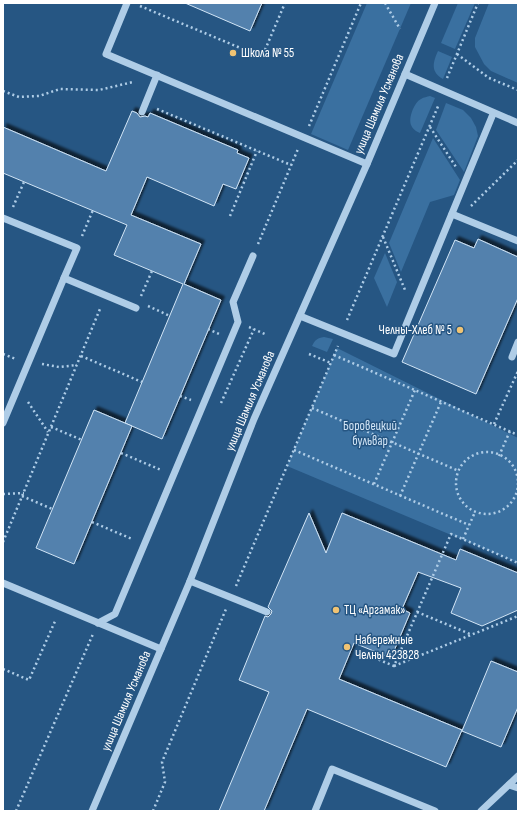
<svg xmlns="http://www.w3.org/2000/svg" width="521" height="814" viewBox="0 0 521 814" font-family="'Sofia Sans Condensed',sans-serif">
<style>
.green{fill:#3a70a0}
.building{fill:#5281ad;stroke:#d2e5f6;filter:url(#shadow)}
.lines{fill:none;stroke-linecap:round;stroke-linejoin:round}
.path{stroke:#afcde7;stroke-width:2.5;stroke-dasharray:2 3;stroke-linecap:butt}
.minor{stroke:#afcde7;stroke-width:7}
.poi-dot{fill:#f0c373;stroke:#265683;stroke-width:1.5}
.labels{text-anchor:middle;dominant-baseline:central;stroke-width:3;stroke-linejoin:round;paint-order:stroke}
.poi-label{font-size:13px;fill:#fff;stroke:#265683;text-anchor:start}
.street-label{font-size:13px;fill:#fff;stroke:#265683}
.park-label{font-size:13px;fill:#d2e5f6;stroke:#265683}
</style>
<defs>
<filter id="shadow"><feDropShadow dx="3.5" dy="-3.5" stdDeviation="1" flood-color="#0009"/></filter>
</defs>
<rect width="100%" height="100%" fill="#265683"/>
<g class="green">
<path d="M367,3H411L348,150L311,134Z"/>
<path d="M458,3H475L455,49L441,43Z"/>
<path d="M489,3H518V83L491,71L484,64L475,47V38Z"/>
<path d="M438,51L452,57L443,79C430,72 433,62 438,51Z"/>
<path d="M430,96L435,98L420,133C408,128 409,119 413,109C415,105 417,101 421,99C424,97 427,97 430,96Z"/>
<path d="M446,103L463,110L471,118L476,127L478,136L464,172L436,130Z"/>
<path d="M433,138L460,180L454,195L430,202L401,272L389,243Z"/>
<path d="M385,253L397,282L387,307L374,278Z"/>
<path d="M324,337L333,339L327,352L312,346C315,340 317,338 324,337Z"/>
<path d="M337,348L518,438V563L287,466Z"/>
</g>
<g class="building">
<path d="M185,3H262L250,31Z"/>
<path d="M132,111L137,113L140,117L145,116L148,117L150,113L238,150L237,153L249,158L236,189L223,184L214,206L147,177L131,215L201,244L184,284L221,300L162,439L125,423L183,284L114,255L127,225L3,173V127L106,171Z"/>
<path d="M478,239L518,257V298L476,394L402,362L455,240L474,248Z"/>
<path d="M94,410L132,426L74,564L36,548Z"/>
<path d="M309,513L326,553L342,513L456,560L460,549L518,573V610L482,626L451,613L461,588L418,572L402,609L410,613L391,658L354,643L339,679L462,730L446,767L307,709L264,811H219L269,692L239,680L265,616L268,617L271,614L272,611L268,607Z"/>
<path d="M491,661L518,672V707L501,747L462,731Z"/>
</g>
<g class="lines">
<g class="path">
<path d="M385,3L400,29"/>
<path d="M140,6L262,57L285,3"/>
<path d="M457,54L489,78L518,90"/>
<path d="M447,78L478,3"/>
<path d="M3,91L19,97L39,96L60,89L99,90L133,82"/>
<path d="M157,109L291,165"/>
<path d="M309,126L361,3"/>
<path d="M430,127L456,167"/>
<path d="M471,206L518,160"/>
<path d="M13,207L24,182"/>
<path d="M230,216L257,151"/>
<path d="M82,236L93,210"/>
<path d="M383,237L405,290"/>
<path d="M258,244L298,149"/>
<path d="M141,296L152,271"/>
<path d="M148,306L170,316"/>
<path d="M347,320L439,104"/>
<path d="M249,327L267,335"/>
<path d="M208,329L219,334"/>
<path d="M3,354L16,359"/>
<path d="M309,354L331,363"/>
<path d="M334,355L518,435"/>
<path d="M81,356L142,382"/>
<path d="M42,364L59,367L77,365"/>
<path d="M180,396L191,400"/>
<path d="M28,402L48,432"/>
<path d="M221,403L254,329"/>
<path d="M312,408L459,471"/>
<path d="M494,424L518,371L517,370"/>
<path d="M51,427L82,440"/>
<path d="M294,450L469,525"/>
<circle cx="487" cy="483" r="31"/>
<path d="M121,453L161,470"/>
<path d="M499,456L510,431"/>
<path d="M374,484L415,390"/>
<path d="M3,494L24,493"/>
<path d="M22,496L52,509"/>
<path d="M400,496L441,402"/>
<path d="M92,522L132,539"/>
<path d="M463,539L475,512"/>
<path d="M3,542L100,309"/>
<path d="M236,586L338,346"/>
<path d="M417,612L470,634"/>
<path d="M360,652L394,666L451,534L518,563"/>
<path d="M394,666L518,616"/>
<path d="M3,669L29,680L56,619"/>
<path d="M16,811L93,634"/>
<path d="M153,811L165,782L162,762L226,609"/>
</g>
<g class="minor">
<path d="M127,3L106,54L367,164"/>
<path d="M405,74L518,123"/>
<path d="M142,112L157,75"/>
<path d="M452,214L518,241"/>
<path d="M3,218L77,248L64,278L136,308"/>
<path d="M300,316L394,354L493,114"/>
<path d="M512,357L518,342"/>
<path d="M3,423L64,278"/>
<path d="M190,581L267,612"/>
<path d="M3,583L161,649"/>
<path d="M98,623L115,614L238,322L233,302L253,256"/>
<path d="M509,785L518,788"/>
<path d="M92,811L190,581L254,419L367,164L435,3"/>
<path d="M315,811L332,769L435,811"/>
<path d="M481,811L518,776"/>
</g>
</g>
<g class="poi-dot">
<circle cx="233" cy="53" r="4"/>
<circle cx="460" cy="330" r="4"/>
<circle cx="336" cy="610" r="4"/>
<circle cx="347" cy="647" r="4"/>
</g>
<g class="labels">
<g class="poi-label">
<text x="241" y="53">Школа № 55</text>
<text x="452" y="330" text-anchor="end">Челны-Хлеб № 5</text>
<text x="344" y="610">ТЦ «Аргамак»</text>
<text x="355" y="640">Набережные<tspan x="355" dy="15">Челны 423828</tspan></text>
</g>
<g class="street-label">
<text transform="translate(379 104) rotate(-67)">улица Шамиля Усманова</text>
<text transform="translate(250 401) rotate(-67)">улица Шамиля Усманова</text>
<text transform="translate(126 701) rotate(-67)">улица Шамиля Усманова</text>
</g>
<g class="park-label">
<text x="370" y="426">Боровецкий<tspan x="370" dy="15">бульвар</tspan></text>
</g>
</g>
<rect width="521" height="814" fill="none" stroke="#ffffff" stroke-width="8"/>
</svg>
